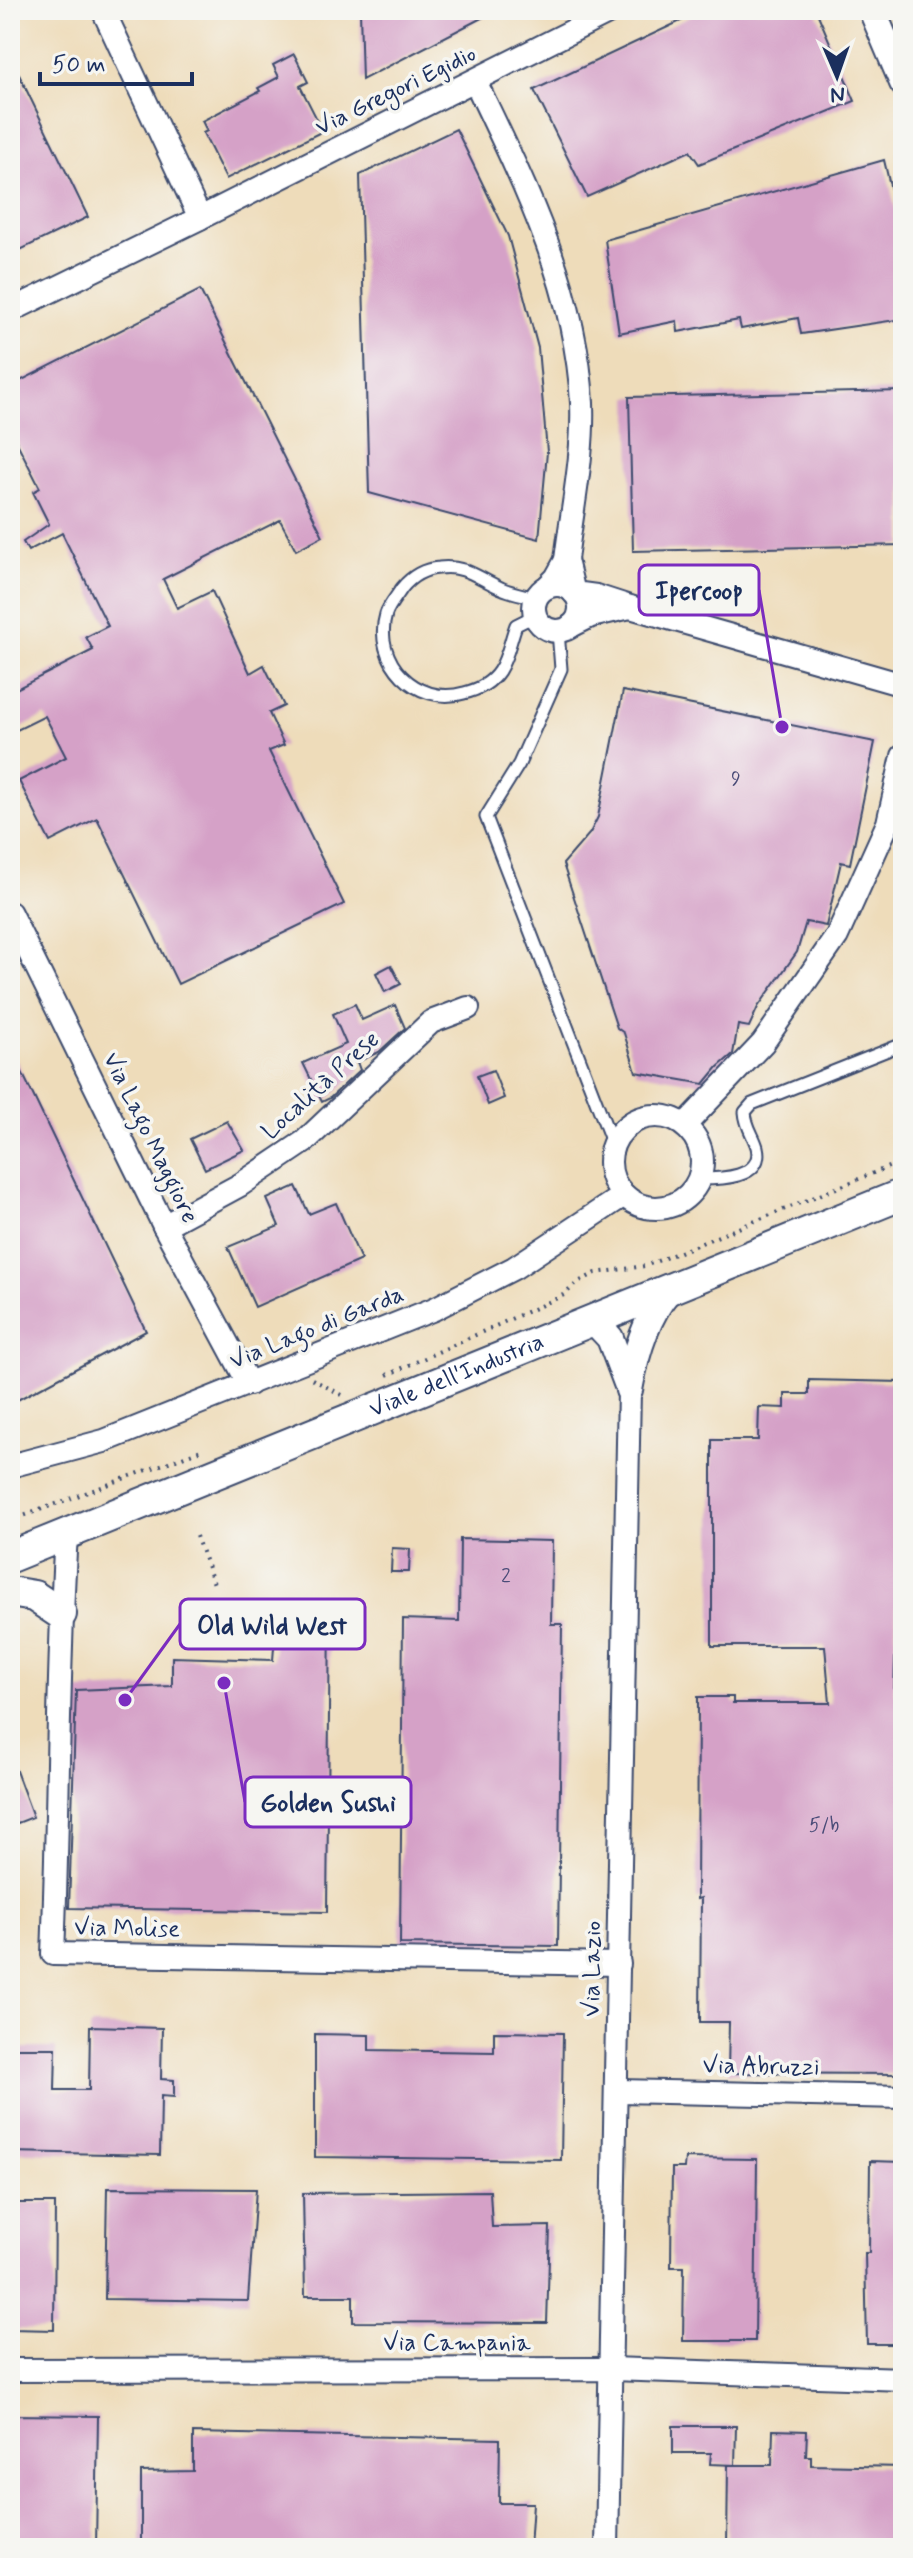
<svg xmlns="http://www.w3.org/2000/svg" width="913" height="2558" viewBox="0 0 913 2558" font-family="Mynerve,sans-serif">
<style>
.building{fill:#d5a1c7}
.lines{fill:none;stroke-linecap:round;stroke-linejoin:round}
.service-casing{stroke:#3b496c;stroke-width:15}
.minor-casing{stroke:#3b496c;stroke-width:26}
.tertiary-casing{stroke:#3b496c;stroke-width:30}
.secondary-casing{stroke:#3b496c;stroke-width:34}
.path{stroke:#3b496c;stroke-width:4;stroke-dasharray:2 6;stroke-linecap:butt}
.service{stroke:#fff;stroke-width:11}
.minor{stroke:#fff;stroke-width:22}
.tertiary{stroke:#fff;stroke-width:26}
.secondary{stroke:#fff;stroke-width:30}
.labels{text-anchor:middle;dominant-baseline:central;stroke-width:7;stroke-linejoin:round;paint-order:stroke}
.number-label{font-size:20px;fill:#4a4c78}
.street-label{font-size:24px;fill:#1b2f5e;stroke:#f6f6f2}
.leader{fill:none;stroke:#7b2cbf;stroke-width:3}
.callout-dot{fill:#7b2cbf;stroke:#f6f6f2;stroke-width:3}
.callout{fill:#f6f6f2;stroke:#7b2cbf;stroke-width:3}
.callout-label{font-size:26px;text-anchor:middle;font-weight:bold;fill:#1b2f5e}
</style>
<rect width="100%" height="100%" fill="#f6f6f2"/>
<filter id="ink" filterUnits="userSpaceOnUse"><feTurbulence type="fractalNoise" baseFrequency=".0125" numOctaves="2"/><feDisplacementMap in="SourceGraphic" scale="16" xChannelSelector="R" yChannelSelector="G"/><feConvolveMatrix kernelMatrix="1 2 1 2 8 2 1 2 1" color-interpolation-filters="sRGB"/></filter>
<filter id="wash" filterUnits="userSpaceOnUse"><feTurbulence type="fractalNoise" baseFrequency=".006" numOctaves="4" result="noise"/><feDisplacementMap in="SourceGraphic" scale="32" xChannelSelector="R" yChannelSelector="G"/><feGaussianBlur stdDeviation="1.8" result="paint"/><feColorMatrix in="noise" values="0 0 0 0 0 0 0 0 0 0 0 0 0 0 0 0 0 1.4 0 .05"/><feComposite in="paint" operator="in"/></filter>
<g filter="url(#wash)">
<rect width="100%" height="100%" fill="#eedcba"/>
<g id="blocks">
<g class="building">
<path d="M360,10H497L362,80Z"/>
<path d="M704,10H816L855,101L699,164L690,151L587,197L534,90Z"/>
<path d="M294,54L308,82L300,86L323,131L226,179L203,133L207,131L202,121L260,91L258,88L279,77L273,65Z"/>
<path d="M10,56L88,217L10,255Z"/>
<path d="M456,129L508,236L538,348L547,452L539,539L369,493L360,175Z"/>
<path d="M884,160L903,241V319L801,334L798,318L741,329L739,320L678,332L677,321L619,333L605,240Z"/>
<path d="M200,290L323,536L296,550L280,520L163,579L177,608L212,591L250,673L264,665L284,706L269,713L284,745L269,751L344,904L178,984L97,818L50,842L19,781L66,757L45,716L17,730L10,716V692L93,650L86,637L108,626L62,533L28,551L23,542L49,524L33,492L40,488L10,429V386Z"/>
<path d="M903,391V545L633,551L629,397Z"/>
<path d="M623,691L875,742L850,864L841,862L826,926L806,922L797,952L758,1007L749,1027L738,1025L733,1054L718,1067L704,1084L636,1072L624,1033L617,1028L563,864L590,833L598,817Z"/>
<path d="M391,965L401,984L385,992L376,973Z"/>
<path d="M355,1004L362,1020L395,1005L405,1028L379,1052L357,1062L360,1070L330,1098L322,1102L303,1063L346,1044L333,1014Z"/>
<path d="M10,1047L146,1331L10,1404Z"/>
<path d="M493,1070L504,1098L488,1105L477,1076Z"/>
<path d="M227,1121L244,1150L205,1169L190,1139Z"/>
<path d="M296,1186L309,1214L336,1203L361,1260L255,1307L228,1247L279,1226L267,1199Z"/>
<path d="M809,1380L903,1382L894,1694H898V1704H903V2074L728,2073L729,2022H700L701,1898L697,1899L698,1697H733V1703H830L825,1646H712V1440H758L759,1407L785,1408V1394H809Z"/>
<path d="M460,1539L552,1541L551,1624H562L558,1946L400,1944L403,1619L459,1621Z"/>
<path d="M392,1548L410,1549L409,1572H391Z"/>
<path d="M277,1610L330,1612L327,1912L69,1908L76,1690L172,1686V1657L273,1660Z"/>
<path d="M12,1760L33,1817L10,1826V1761Z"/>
<path d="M90,2026L162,2028L161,2079L174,2080V2097L161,2096L160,2155L10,2152V2048H56L55,2090H89Z"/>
<path d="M494,2032L563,2033L561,2160L315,2157V2034L369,2035V2050L494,2052Z"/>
<path d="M685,2158L757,2159L755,2341H683L684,2267H671L672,2168H684Z"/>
<path d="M870,2161L903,2162V2344H867L865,2253H869Z"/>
<path d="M107,2188L256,2189L248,2301L105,2299Z"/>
<path d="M490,2191L492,2227L550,2226L547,2323L353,2322V2296H305L303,2193Z"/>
<path d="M10,2203H55L54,2330L10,2329Z"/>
<path d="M10,2415L98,2416L96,2548H10Z"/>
<path d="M673,2426H736L735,2465L710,2464L711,2453H673Z"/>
<path d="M773,2430L807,2431L806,2456H811V2465L903,2467V2548H727L728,2465H772Z"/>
<path d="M193,2433L500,2439L499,2503H533L530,2548H141V2472L193,2471Z"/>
</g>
</g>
</g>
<g filter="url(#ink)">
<use href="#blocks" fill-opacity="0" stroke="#3b496c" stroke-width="2"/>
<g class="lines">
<g class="service-casing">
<g id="service">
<path d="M536,598C525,595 512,593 501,588C477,578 467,565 439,568C424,569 411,577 402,588C397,596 389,605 386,614C372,661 417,707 464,693C477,690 491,683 499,671C508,657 510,641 516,625L526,620L537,621"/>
<path d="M558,631L561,669L519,764L486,817L613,1145"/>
<path d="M700,1179C718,1179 765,1179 757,1147C753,1134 746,1127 745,1112L752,1104L903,1044"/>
</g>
</g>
<g class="minor-casing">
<g id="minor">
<path d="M475,81C524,183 576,287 582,403C584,455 572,509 566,560"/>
<path d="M200,218L614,10"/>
<path d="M10,311L200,218L103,10"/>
<circle cx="557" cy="608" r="23"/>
<path d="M547,587L556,578L566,560L574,593L596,596L630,607L591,616L571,626"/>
<path d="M630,607L903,685"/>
<path d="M10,913L164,1226L249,1384"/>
<circle cx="656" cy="1162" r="46"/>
<path d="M685,1125L763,1043L837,936L888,823L903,756"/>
<path d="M164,1226L240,1185L304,1142L431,1022L468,1008"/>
<path d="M10,1466L104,1441L434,1309L514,1268L624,1195"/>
<path d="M66,1535C57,1674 59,1814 53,1954L619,1964"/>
<path d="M618,2091L903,2097"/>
<path d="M10,2370L611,2369L903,2379"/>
<path d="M607,2548L629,1390"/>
</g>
</g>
<g class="tertiary-casing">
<g id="tertiary">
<path d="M872,10L903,83"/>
<path d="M593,1320L610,1338L628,1386"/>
<path d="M629,1390C635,1356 645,1318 668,1291"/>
</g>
</g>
<g class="secondary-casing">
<g id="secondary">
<path id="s1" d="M10,1557L903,1194"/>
<path d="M10,1592L34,1596L61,1614"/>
</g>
</g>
<g class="path">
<path d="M387,1375L564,1295L578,1282L596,1273L645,1266L903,1161"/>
<path d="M312,1379L342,1395"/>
<path d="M10,1521L201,1450"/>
<path d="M196,1536L214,1584"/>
</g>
<use href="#service" class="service"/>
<use href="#minor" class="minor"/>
<use href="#tertiary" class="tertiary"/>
<use href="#secondary" class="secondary"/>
</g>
</g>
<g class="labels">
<g class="number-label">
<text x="736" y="779">9</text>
<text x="506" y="1576">2</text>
<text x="824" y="1825">5/b</text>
</g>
<g class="street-label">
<text transform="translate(396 91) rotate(-26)">Via Gregori Egidio</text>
<text transform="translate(321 1086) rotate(-42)">Località Prese</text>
<text transform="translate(150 1138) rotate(64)">Via Lago Maggiore</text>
<text transform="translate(317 1328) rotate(-22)">Via Lago di Garda</text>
<text stroke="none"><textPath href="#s1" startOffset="482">Viale dell'Industria</textPath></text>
<text transform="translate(127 1929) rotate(1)">Via Molise</text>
<text transform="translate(593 1969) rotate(-89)">Via Lazio</text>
<text transform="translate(761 2067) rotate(1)">Via Abruzzi</text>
<text x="457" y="2343">Via Campania</text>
</g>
</g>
<path class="leader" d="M782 727L759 590M125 1700L180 1624M224 1683L245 1802"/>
<g class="callout-dot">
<circle cx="782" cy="727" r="8"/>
<circle cx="125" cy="1700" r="8"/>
<circle cx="224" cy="1683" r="8"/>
</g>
<g class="callout">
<rect x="639" y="565" width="120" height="50" rx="8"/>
<rect x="180" y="1599" width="185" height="50" rx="8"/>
<rect x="245" y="1777" width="166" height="50" rx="8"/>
</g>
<g class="callout-label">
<text x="699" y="599">Ipercoop</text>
<text x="272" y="1634">Old Wild West</text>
<text x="328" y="1811">Golden Sushi</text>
</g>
<rect width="913" height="2558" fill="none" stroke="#f6f6f2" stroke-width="40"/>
<g transform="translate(837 76) rotate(178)" stroke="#f6f6f2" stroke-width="6" paint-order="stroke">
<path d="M0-6L14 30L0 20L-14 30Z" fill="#1b2f5e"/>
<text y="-12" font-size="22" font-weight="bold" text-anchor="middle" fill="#1b2f5e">N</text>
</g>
<path d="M40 72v12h152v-12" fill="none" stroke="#1b2f5e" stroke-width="4"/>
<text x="52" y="72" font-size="24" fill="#1b2f5e" stroke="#f6f6f2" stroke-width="6" paint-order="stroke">50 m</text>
</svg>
